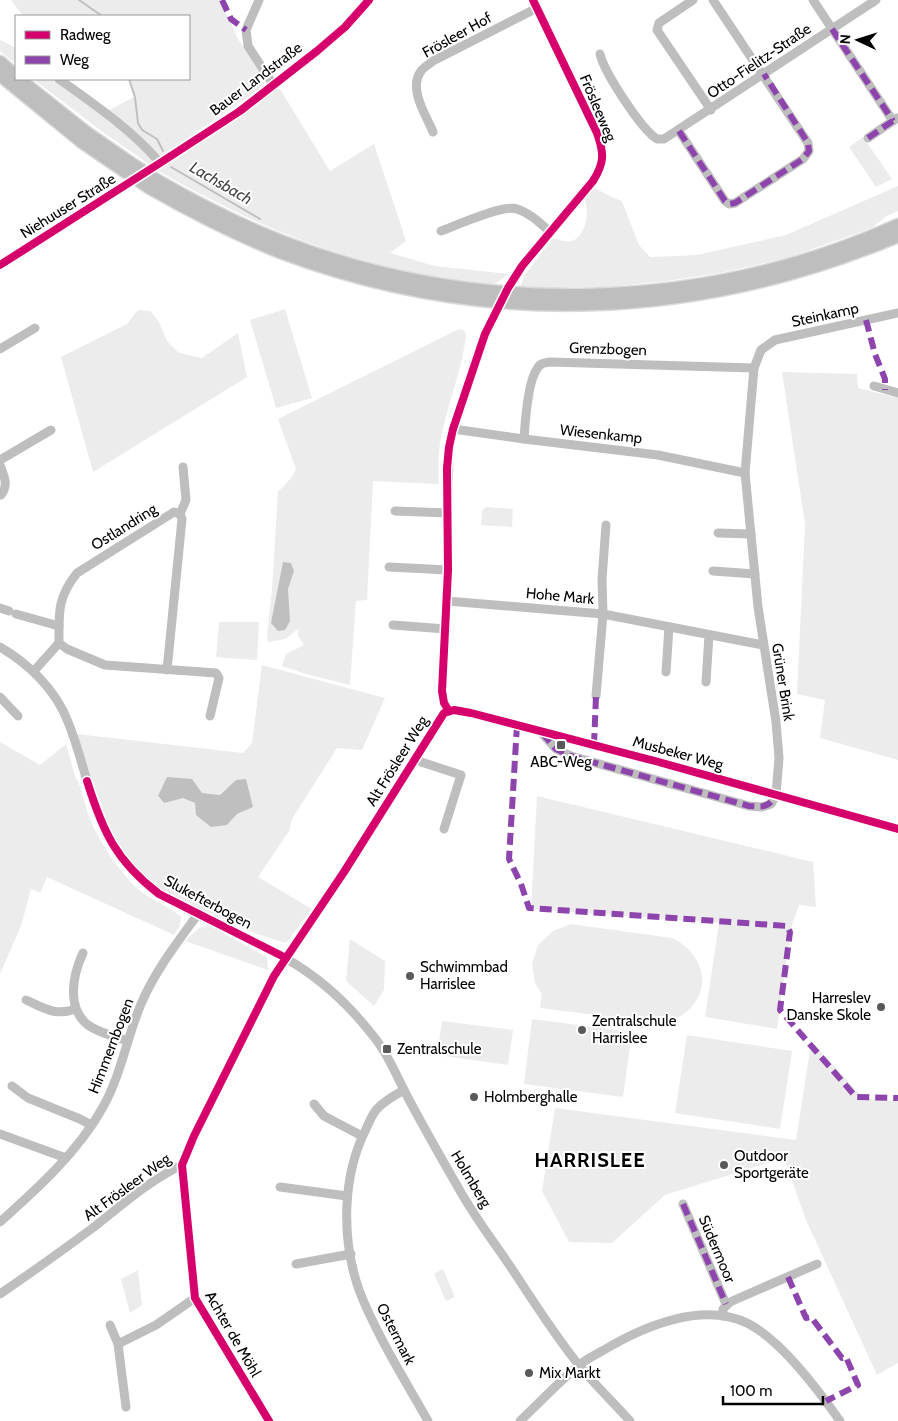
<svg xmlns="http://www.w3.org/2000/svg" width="898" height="1421" viewBox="0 0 898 1421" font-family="Cabin,sans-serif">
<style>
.green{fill:#ececec;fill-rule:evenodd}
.water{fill:#bfbfbf}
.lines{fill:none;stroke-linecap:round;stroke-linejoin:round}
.stream{stroke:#bfbfbf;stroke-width:2}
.highway-casing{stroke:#dbdbdb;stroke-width:15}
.minor{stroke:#bebebe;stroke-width:9}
.highway{stroke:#bebebe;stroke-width:12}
.highway-bridge-casing{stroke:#dbdbdb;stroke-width:15;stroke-linecap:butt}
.minor-bridge{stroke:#bebebe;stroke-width:9}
.highway-bridge{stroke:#bebebe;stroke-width:12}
.quiet{stroke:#8e44ad;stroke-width:6;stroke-dasharray:12 6;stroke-linecap:butt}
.cycleway-casing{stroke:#fff;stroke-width:11}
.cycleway{stroke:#d6006c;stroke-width:8}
.poi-dot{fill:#595959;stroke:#fff;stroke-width:2}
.labels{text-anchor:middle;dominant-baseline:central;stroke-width:4;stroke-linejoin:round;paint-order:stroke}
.street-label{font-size:15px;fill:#000;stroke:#fff}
.poi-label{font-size:15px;fill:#000;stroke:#fff;text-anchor:start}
.water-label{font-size:16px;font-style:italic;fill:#444;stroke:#fff}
.district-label{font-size:20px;font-weight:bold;letter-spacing:1px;fill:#000;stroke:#fff}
</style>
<rect width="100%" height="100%" fill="#fff"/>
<g class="green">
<path d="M11,0H220L238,39L264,77V86L149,164L104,133L33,79H52L102,114L134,97L129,79H189V16H23Z"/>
<path d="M0,40L16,48V64L0,51Z"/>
<path d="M275,88L280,89L330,171L374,144L406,241L390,253L435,266L509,274C504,277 498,283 493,284C487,286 460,280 451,279C346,264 249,224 157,170Z"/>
<path d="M863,137L892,179L876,187L849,147Z"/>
<path d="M898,186V211L885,217L872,228L787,258L720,273L667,281L607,287L520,288L524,276L553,238C560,240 569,244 576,239C586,232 590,210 584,199L593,188C604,192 612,198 622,201L639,245L650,257L697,255L786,235Z"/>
<path d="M285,309L312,398L276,408L250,320Z"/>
<path d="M138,310L150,311L159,322L167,341L179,353L202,358L238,333L247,377L93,472L61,357L127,324Z"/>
<path d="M459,329L465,331L466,336C462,369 449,400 442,433C438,450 438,467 439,484L373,481L367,600L356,601L350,685L306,674L282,666L286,654L304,645L298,636V629L285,639L268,642L267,636L272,590L278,492L292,477L296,469L278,419Z"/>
<path d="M782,372L857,374L858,388L898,398V760L820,738L825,700L797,694L805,524Z"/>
<path d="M486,507L513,509L512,527L481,525L482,511Z"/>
<path d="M219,622H259L257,660L216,657Z"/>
<path d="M262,665L385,698L362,750L337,748L292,819L289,831L258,877L312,909L286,943L257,934L195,907L152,884L117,847L97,806L77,734L243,753L252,743ZM167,777L202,793L220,795L236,780L237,814L227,825L195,803L183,797L164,803L158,797Z"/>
<path d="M0,742L40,765L66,744L76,779L78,781C82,792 85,803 88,814C95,836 122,876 139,890C152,901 169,906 181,917L180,925L174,935L47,877L40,893L31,889L21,926L0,974Z"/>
<path d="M537,796L813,862L816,907L799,905L791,928L777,1029L705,1017L719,923L531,909Z"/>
<path d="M571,924L672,938C709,955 714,1001 675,1019L674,1025L540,1008L542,994L535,983L532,964L538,945L553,931Z"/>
<path d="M208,925L267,957L268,970L185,941L199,928Z"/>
<path d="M350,939L385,961L384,990L374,1006L346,981Z"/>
<path d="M532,1019L632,1032L623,1097L524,1084Z"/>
<path d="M442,1021L513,1030L508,1065L437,1055Z"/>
<path d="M687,1035L792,1051L780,1129L675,1113Z"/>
<path d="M815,1045L864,1099L898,1101V1363L877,1375L806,1220L784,1158L665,1195L612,1243L569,1242L542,1191L555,1108L796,1140L810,1050Z"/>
<path d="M443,1269L455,1297L446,1301L434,1274Z"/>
<path d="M138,1270L142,1305L130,1313L121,1279Z"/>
</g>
<g class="water">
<path d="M283,562L291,563L294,571L288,589L290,621L285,630L278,631L271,623Z"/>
<path d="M167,777L192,779L202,793L220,795L236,780L246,779L253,807L237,814L227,825L211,827L196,815L195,803L183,798L164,803L158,796Z"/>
</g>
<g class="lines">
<g class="stream">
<path d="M79,0L102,16"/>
<path d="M129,79L135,97L138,123L142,130L157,139L163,151"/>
<path d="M171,167L260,219"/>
</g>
<g class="highway-casing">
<g id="highway">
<path d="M0,62L16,76"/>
<path d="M0,75L82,142L123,170"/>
<path d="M19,79L87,133L129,162"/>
<path d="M158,181C198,204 239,225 283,242C481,318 705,312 898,225"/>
<path d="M150,188C192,212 235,234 280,252C484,329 698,320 898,236"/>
</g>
</g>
<g class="minor">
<path d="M259,0L246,30L248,46L274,86"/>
<path d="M693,0L659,23L657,30L711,110"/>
<path d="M813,0L893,121"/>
<path d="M600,54C604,72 641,129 657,139H664L876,0"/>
<path d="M59,79C94,104 132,130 160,163"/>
<path d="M679,131L725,201L729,204L735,203L803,159L809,151L808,143L713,0"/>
<path d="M433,132C426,115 408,89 421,71C424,67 429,64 433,61L537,8"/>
<path d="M868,138L897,118"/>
<path d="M441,231C457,225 504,204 517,209C530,213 540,223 550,232"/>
<path d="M0,265L160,163L240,111L317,51L345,27L369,0"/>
<path d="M522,266L593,181C605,162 604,153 597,133L533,0"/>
<path d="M0,349L35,328"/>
<path d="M874,386L898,393"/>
<path d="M453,429L524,439L658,455L745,473"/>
<path d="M524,439C525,423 528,381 537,369C540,363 544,363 550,362L754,368"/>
<path d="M0,460L51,430"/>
<path d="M0,465C4,476 9,485 1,495"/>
<path d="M395,511L448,513"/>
<path d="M180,514L186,500L183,467"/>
<path d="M718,533L751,534"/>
<path d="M389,567L448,570"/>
<path d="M713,571L755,574"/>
<path d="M447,601L603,614L763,645"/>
<path d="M0,608L9,611"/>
<path d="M16,614L59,626"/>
<path d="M393,625L446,629"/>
<path d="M0,647C29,664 56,690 68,722C87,768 91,820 123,860C164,910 231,926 285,958C317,976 347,1003 370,1032C385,1049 394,1070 404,1090C421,1123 440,1156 459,1189C474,1216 493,1241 510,1266C532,1299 553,1333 578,1364C594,1384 613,1402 630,1421"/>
<path d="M167,670L182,519L180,514L174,512L77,573C57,598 59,613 59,643L67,649L105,665L216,673L219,678L210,716"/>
<path d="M34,671L59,643"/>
<path d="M666,672L669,627"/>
<path d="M706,682L709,635"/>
<path d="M596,696L603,614L602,579L606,525"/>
<path d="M0,697L18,716"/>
<path d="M449,711L444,703L442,691L446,629L449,447L474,363L487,331"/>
<path d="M540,731L556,749L571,756L749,806L762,807L771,804L776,795L779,758L776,722L758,607L745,473L754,368L761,350L775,340L898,313"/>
<path d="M415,760L461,775L444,829"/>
<path d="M83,953C73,974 66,1008 88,1025C99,1033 114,1036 127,1041"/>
<path d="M26,1000C46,1009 55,1016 76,1009"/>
<path d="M12,1086L28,1098L80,1119L91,1125"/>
<path d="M404,1090C395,1095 386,1100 379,1107C373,1112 370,1120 367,1127C342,1175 341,1238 359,1290C376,1334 405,1380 428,1421"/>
<path d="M314,1104L324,1116L362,1136"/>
<path d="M0,1134L66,1158"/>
<path d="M280,1187L347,1196"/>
<path d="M683,1204L726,1304"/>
<path d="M0,1222C38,1188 78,1152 103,1107C121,1075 127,1037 141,1004C155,971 177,943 198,914"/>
<path d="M296,1264L351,1254"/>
<path d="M0,1294C32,1272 63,1250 94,1227C122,1205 150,1180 182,1165"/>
<path d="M723,1316V1309L730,1302L817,1264"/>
<path d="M110,1325L118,1344L126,1407"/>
<path d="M118,1344L156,1325L195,1298"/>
<path d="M269,1421L195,1298L182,1165L194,1136L274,976L344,872L444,713L454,710L471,713L655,761L898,829"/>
<path d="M520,1421C539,1403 558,1383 578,1366C586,1359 595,1355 604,1350C644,1326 703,1301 749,1324C781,1341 819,1391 840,1421"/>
</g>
<use href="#highway" class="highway"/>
<g class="highway-bridge-casing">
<g id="highway-bridge">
<path d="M129,162L158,181"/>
<path d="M123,170L150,188"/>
</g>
</g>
<path class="minor-bridge" d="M487,331L508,288L522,266"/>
<use href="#highway-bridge" class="highway-bridge"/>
<g class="quiet">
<path d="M222,0L231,19L246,30"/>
<path d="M832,29L893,121"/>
<path d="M679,131L725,201L729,204L735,203L803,159L809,151L808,143L764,74"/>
<path d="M868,138L897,118"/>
<path d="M866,320L875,354L885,379V390"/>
<path d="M517,725L509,859L521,884L529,908L787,926L790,932L780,1010L856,1097L898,1098"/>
<path d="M542,733L556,749L571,756L749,806C764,807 768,808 776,795"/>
<path d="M594,745L596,696"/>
<path d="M683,1204L726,1304"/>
<path d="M788,1277L806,1318L811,1317L842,1358L846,1357L858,1385L826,1401"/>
</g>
<g class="cycleway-casing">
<g id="cycleway">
<path d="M0,265L160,163L240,111L317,51L345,27L369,0"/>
<path d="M449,711L444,703L442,691L448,570L447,468L449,447L453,429L485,334L508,288L522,266L593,181C605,162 604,153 597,133L533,0"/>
<path d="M87,781C103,832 116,861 159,894L286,958"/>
<path d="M269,1421L195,1298L182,1165L194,1136L274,976L344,872L444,713L454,710L471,713L655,761L898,829"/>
</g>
</g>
<use href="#cycleway" class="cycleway"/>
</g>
<g class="poi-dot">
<rect x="556" y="740" width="10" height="10" rx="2.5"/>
<circle cx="410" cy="976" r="5"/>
<circle cx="881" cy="1007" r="5"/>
<circle cx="582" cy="1030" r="5"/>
<rect x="382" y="1044" width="10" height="10" rx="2.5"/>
<circle cx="474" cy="1097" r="5"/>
<circle cx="724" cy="1165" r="5"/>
<circle cx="529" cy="1373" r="5"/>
</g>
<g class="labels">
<g class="street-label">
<text transform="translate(457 35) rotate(-29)">Frösleer Hof</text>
<text transform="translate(759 61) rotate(-34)">Otto-Fielitz-Straße</text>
<text transform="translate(256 79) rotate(-37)">Bauer Landstraße</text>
<text transform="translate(598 108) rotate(67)">Frösleeweg</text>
<text transform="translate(68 206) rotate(-32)">Niehuuser Straße</text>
<text transform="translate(825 315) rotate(-12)">Steinkamp</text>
<text transform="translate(608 349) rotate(2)">Grenzbogen</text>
<text transform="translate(601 434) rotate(6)">Wiesenkamp</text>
<text transform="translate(124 527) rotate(-32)">Ostlandring</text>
<text transform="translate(560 596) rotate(5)">Hohe Mark</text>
<text transform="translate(783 682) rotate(81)">Grüner Brink</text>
<text transform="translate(678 753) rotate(15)">Musbeker Weg</text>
<text transform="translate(397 761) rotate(-58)">Alt Frösleer Weg</text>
<text transform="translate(208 902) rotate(28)">Slukefterbogen</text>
<text transform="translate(111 1046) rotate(-69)">Himmernbogen</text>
<text transform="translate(471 1179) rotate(59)">Holmberg</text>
<text transform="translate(127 1187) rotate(-36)">Alt Frösleer Weg</text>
<text transform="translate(717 1249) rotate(67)">Südermoor</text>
<text transform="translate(233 1334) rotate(60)">Achter de Möhl</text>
<text transform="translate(396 1334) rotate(63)">Ostermark</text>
</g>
<g class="poi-label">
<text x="561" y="762" text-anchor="middle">ABC-Weg</text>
<text x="420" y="967">Schwimmbad<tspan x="420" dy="17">Harrislee</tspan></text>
<text x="871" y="998" text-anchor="end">Harreslev<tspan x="871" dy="17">Danske Skole</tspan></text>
<text x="592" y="1021">Zentralschule<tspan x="592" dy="17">Harrislee</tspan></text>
<text x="397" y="1049">Zentralschule</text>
<text x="484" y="1097">Holmberghalle</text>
<text x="734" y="1156">Outdoor<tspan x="734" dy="17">Sportgeräte</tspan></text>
<text x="539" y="1373">Mix Markt</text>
</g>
<g class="water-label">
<text transform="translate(221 183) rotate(30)">Lachsbach</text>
</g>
<g class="district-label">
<text x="590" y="1160">HARRISLEE</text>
</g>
</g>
<rect x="15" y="15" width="175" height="65" fill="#ffffff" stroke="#999999"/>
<rect x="25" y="31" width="25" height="8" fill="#d6006c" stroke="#999999"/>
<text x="60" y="40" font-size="15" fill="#000000">Radweg</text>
<rect x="25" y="56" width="25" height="8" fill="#8e44ad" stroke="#999999"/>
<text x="60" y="65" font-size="15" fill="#000000">Weg</text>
<g transform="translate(858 40) rotate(274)" stroke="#ffffff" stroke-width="4" paint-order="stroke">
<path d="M0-4L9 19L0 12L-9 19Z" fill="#000000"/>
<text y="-8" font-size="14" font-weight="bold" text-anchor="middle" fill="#000000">N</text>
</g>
<path d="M723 1396v8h100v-8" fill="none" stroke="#000000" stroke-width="2.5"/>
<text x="730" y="1396" font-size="15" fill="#000000" stroke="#ffffff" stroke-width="4" paint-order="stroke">100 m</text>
</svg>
